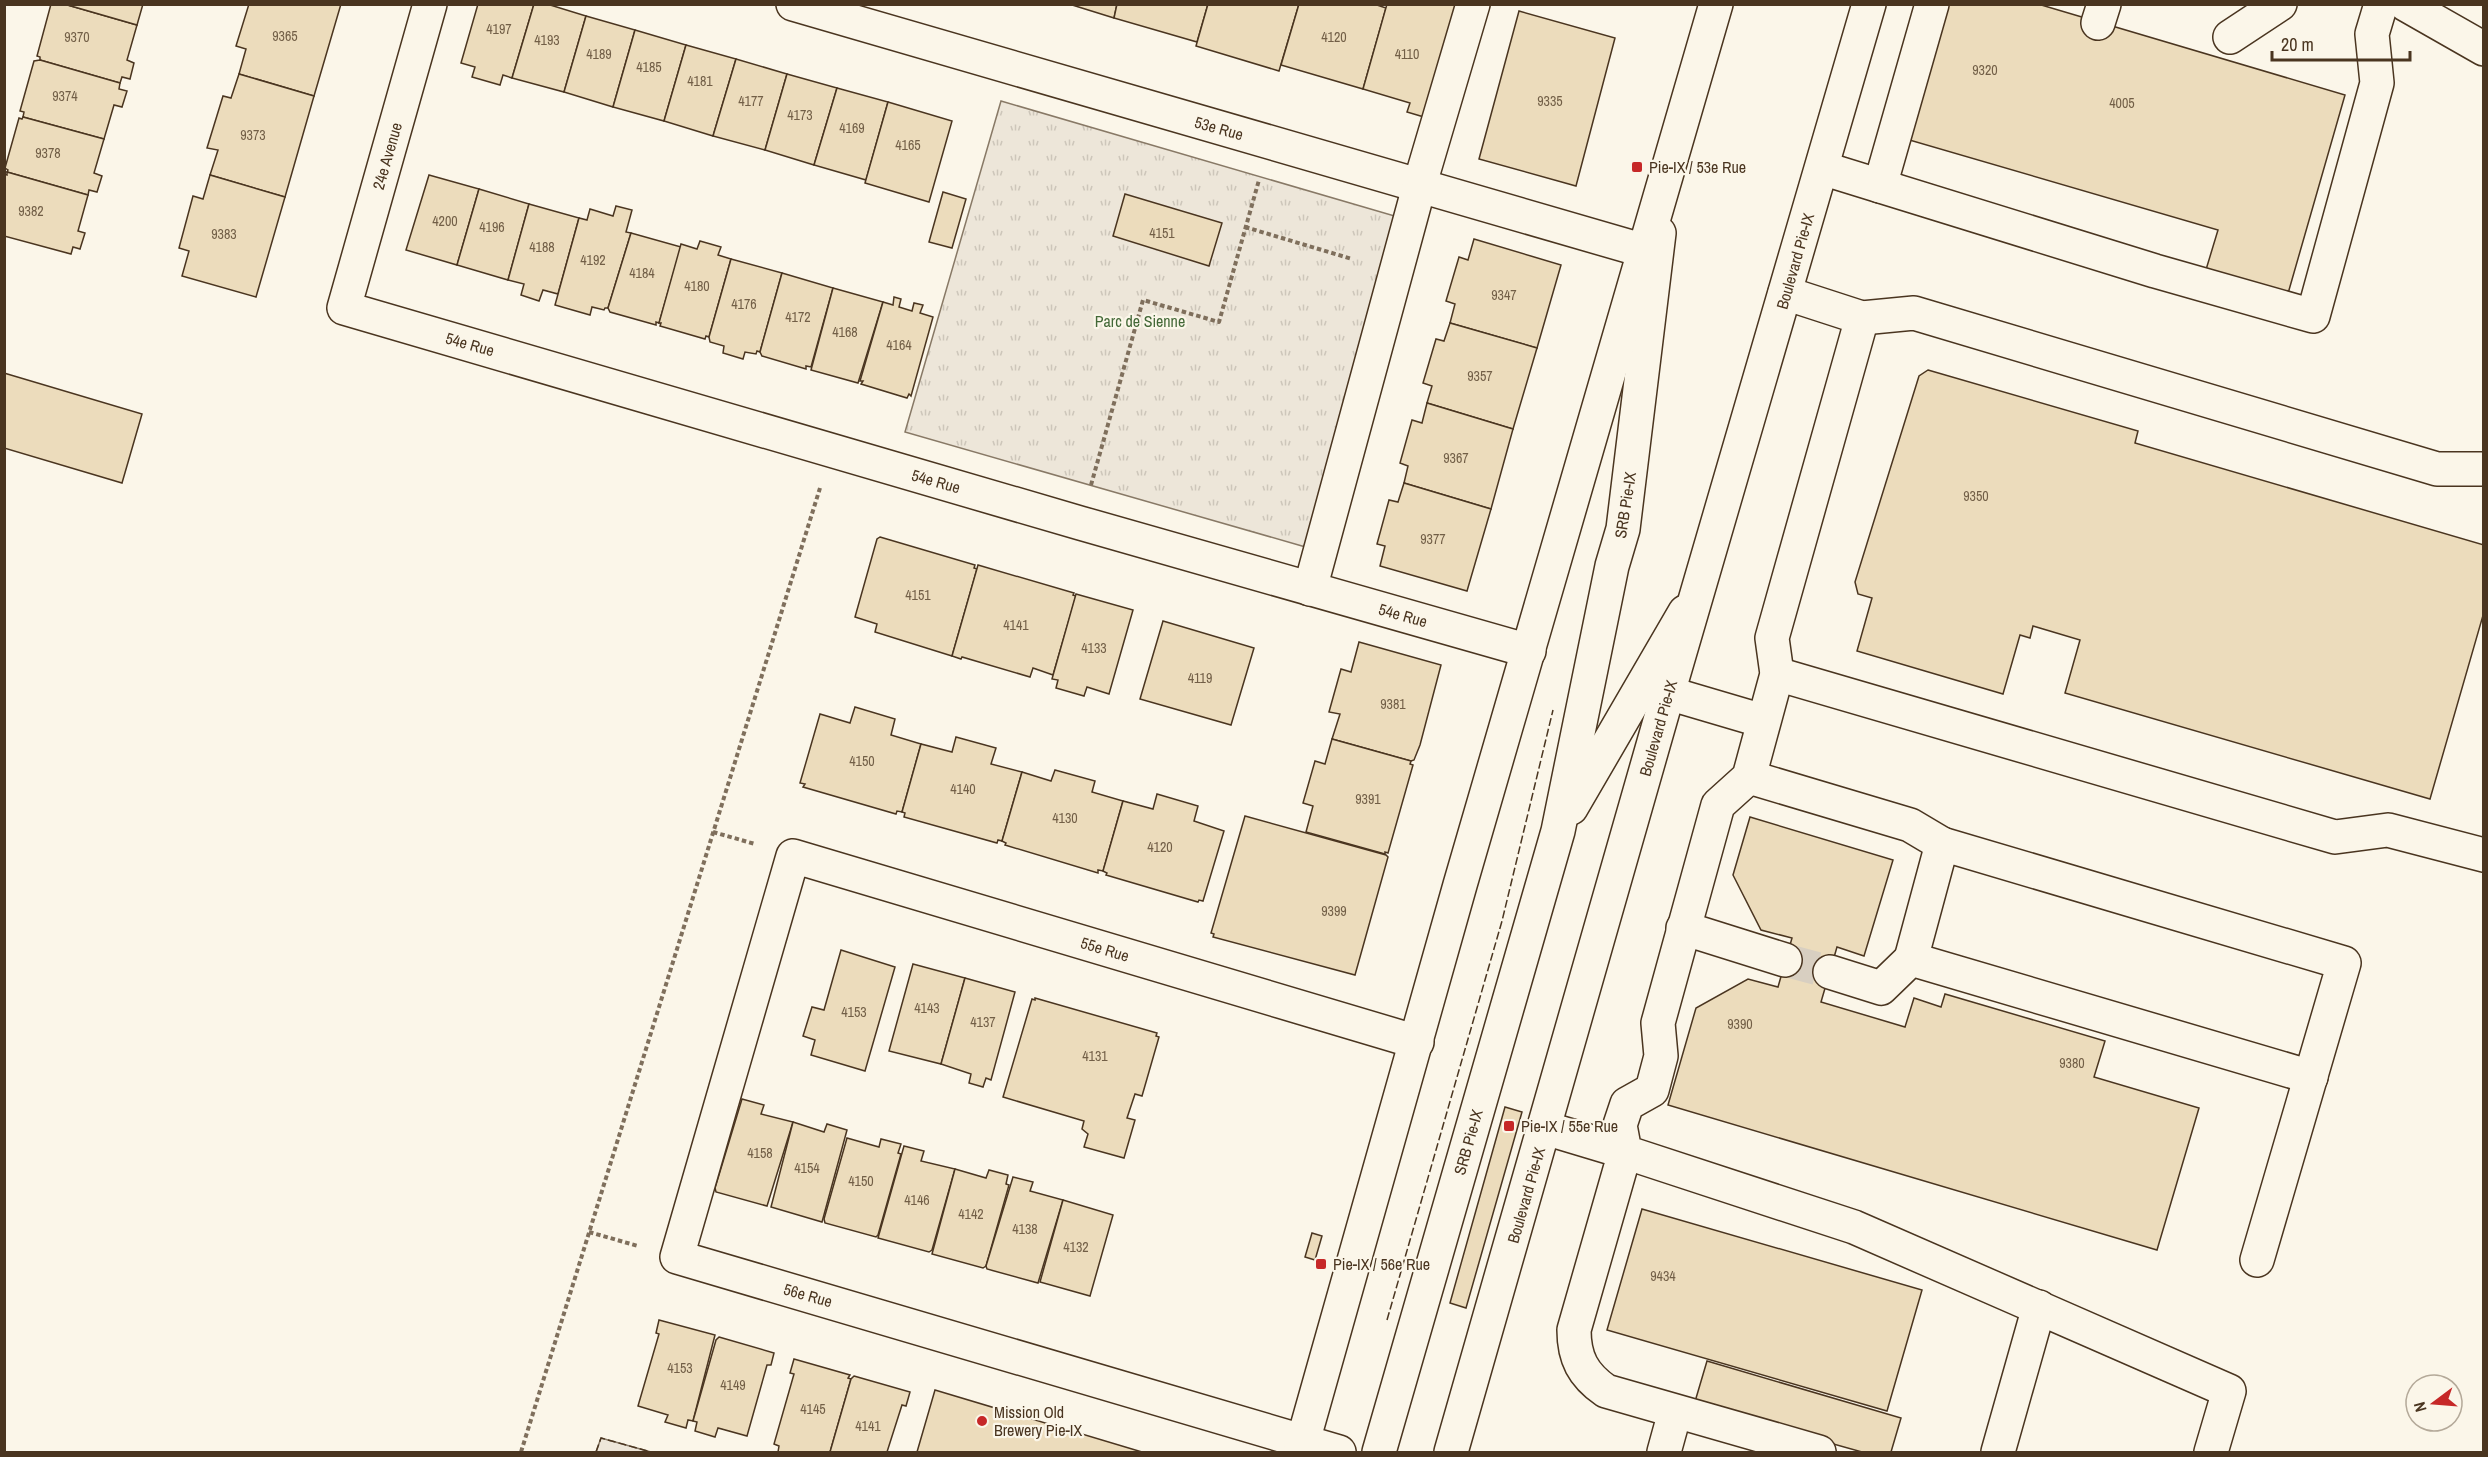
<svg xmlns="http://www.w3.org/2000/svg" width="2488" height="1457" viewBox="0 0 2488 1457" font-family="'Archivo Narrow',sans-serif">
<style>
.grass{fill:url(#grass-tufts);stroke:#887966;stroke-width:1.5}
.garden{fill:#ede6d9;stroke:#887966;stroke-width:1.5}
.building{fill:#ecdcbc;stroke:#4a3520;stroke-width:1.5}
.lines{fill:none;stroke-linecap:round;stroke-linejoin:round}
.minor-tunnel{stroke:#d8cfc1;stroke-width:33;stroke-dasharray:33 16;stroke-linecap:butt}
.minor-casing{stroke:#4a3520;stroke-width:36}
.major-casing{stroke:#4a3520;stroke-width:36}
.path{stroke:#7f6f5c;stroke-width:4;stroke-dasharray:4.5 3;stroke-linecap:butt}
.minor{stroke:#fbf6e9;stroke-width:33}
.major{stroke:#fbf6e9;stroke-width:33}
.fence{stroke:#4a3520;stroke-width:1.5;stroke-dasharray:8 3;stroke-linecap:butt}
.poi-dot{fill:#c62828;stroke:#fbf6e9;stroke-width:2}
.labels{text-anchor:middle;dominant-baseline:central;stroke-width:4.5;stroke-linejoin:round;paint-order:stroke}
.number-label{font-size:14px;fill:#725f47}
.street-label{font-size:16px;fill:#4a3520;stroke:#fbf6e9}
.poi-label{font-size:16px;fill:#4a3520;stroke:#fbf6e9;text-anchor:start}
.park-label{font-size:16px;fill:#436837;stroke:#fbf6e9}
</style>
<defs>
<pattern id="grass-tufts" width="24" height="20" patternUnits="userSpaceOnUse" patternTransform="scale(1.5)"><rect width="24" height="20" fill="#ede6d9"/><path d="M3 7l-1-3M5 7V3M7 7l1-3M15 17l-1-3M17 17v-4M19 17l1-3" fill="none" stroke="#cdc6ba"/></pattern>
</defs>
<rect width="100%" height="100%" fill="#fbf6e9"/>
<path class="grass" d="M1001,101L1398,217L1309,548L905,432Z"/>
<path class="garden" d="M601,1438L651,1452H596Z"/>
<g class="building">
<path d="M51,4H64L137,25L127,60L134,63L130,79L122,77L120,83L40,60V57L37,56Z"/>
<path d="M64,4H143L137,25Z"/>
<path d="M249,4H341L314,96L239,74L246,49L236,46Z"/>
<path d="M478,4H534L512,78L503,75L500,85L472,77L475,67L461,63Z"/>
<path d="M534,4H547L586,16L564,92L512,78Z"/>
<path d="M1069,4H1117L1114,18Z"/>
<path d="M1117,4H1208L1197,42L1114,18Z"/>
<path d="M1208,4H1299L1279,71L1196,46Z"/>
<path d="M1299,4H1374L1386,8L1363,89L1281,65Z"/>
<path d="M1387,4H1463L1424,117L1407,112L1410,103L1363,89Z"/>
<path d="M1946,4H2038L2345,95L2287,297L2205,273L2218,230L1906,139Z"/>
<path d="M1519,11L1615,38L1576,186L1479,159Z"/>
<path d="M586,16L635,30L613,107L564,92Z"/>
<path d="M635,30L686,45L664,121L613,107Z"/>
<path d="M686,45L736,59L713,136L664,121Z"/>
<path d="M736,59L787,74L765,150L713,136Z"/>
<path d="M40,60L120,83L119,89L127,91L122,107L114,105L104,139L23,117L24,112L20,111L34,61Z"/>
<path d="M239,74L314,96L285,197L210,175L218,150L207,148L223,96L231,98Z"/>
<path d="M787,74L837,88L814,165L765,150Z"/>
<path d="M837,88L888,102L866,180L814,165Z"/>
<path d="M888,102L952,121L929,202L865,183Z"/>
<path d="M23,117L104,139L94,173L102,176L97,192L89,190L88,195L7,172L8,170L5,168L19,118L22,119Z"/>
<path d="M7,172L88,195L78,231L85,233L80,249L73,247L71,254L4,236V174L7,175Z"/>
<path d="M210,175L285,197L256,297L182,276L189,251L179,248L193,196L203,199Z"/>
<path d="M429,175L479,189L457,265L406,250Z"/>
<path d="M479,189L529,204L508,280L457,265Z"/>
<path d="M943,192L966,199L952,248L929,242Z"/>
<path d="M1125,194L1222,223L1209,266L1113,236Z"/>
<path d="M529,204L579,218L558,294L543,290L539,301L521,295L524,284L508,280Z"/>
<path d="M616,206L632,210L626,232L631,233L608,308H605L604,310L592,307L590,315L555,305L579,218L587,220L590,209L613,216Z"/>
<path d="M631,233L681,247L659,323L656,322V325L610,312L608,308Z"/>
<path d="M1474,239L1561,265L1537,348L1450,323L1455,304L1446,301L1459,257L1468,260Z"/>
<path d="M700,241L721,247L718,255L731,259L709,337L706,336L705,339L660,326L661,323H659L681,244L697,249Z"/>
<path d="M731,259L782,273L760,352L757,351L756,354L745,352L743,359L723,353L724,346L710,342L709,337Z"/>
<path d="M782,273L833,288L811,367L806,366V369L762,356L760,352Z"/>
<path d="M833,288L883,302L858,383L811,370Z"/>
<path d="M894,297L901,299L899,307L912,311L914,303L923,305L920,313L933,317L911,396L909,394L907,398L861,384L863,381H860L883,302L893,305Z"/>
<path d="M1450,323L1537,348L1513,429L1427,403L1432,386L1423,383L1436,339L1444,341Z"/>
<path d="M1928,370L2138,431L2135,443L2484,545V612L2430,799L2065,693L2080,640L2033,626L2030,638L2020,635L2003,694L1857,651L1872,598L1858,594L1855,582L1919,376Z"/>
<path d="M4,373L142,414L122,483L4,448Z"/>
<path d="M1427,403L1513,429L1491,509L1404,483L1408,466L1400,463L1412,420L1422,423Z"/>
<path d="M1404,483L1491,509L1467,591L1380,566L1385,546L1377,544L1389,500L1398,502Z"/>
<path d="M880,537L975,565L974,568L977,569L952,656L875,632L877,624L855,617L877,539Z"/>
<path d="M978,565L1074,593L1073,595L1076,596L1053,675L1033,668L1030,677L962,657L961,659L952,656Z"/>
<path d="M1076,594L1133,610L1109,694L1087,687L1084,696L1056,688L1058,680L1052,679Z"/>
<path d="M1163,621L1254,648L1231,725L1140,699Z"/>
<path d="M1359,642L1441,665L1420,745L1414,760L1411,761L1332,739L1340,714L1329,712L1341,669L1351,672Z"/>
<path d="M855,707L895,719L891,735L921,744L902,812L897,811L896,814L803,787L805,784L800,783L820,714L850,723Z"/>
<path d="M956,737L996,748L991,764L1022,772L1002,841L998,840L997,843L904,817L905,813L902,812L921,744L952,752Z"/>
<path d="M1332,739L1411,761L1410,764L1413,765L1388,853L1385,852V854L1306,832L1313,806L1303,803L1315,761L1325,764Z"/>
<path d="M1055,770L1095,781L1092,792L1123,801L1103,871L1098,870V873L1005,845L1006,843L1002,841L1022,772L1051,781Z"/>
<path d="M1157,794L1198,806L1194,821L1224,831L1203,901L1199,900L1198,902L1106,875L1107,873L1103,871L1123,801L1153,809Z"/>
<path d="M1245,816L1386,855L1388,857L1355,975L1213,937L1214,934L1211,933Z"/>
<path d="M1750,817L1893,860L1864,956L1837,947L1821,1002L1905,1027L1914,998L1941,1007L1945,994L2105,1041L2094,1077L2199,1108L2157,1250L1668,1105L1696,1008L1748,979L1778,987L1792,938L1761,930L1733,875Z"/>
<path d="M841,950L895,967L865,1071L811,1055L815,1040L803,1036L812,1007L824,1010Z"/>
<path d="M913,964L965,978L941,1064L889,1051Z"/>
<path d="M965,978L1015,992L991,1080L986,1078L983,1087L969,1083L971,1074L941,1064Z"/>
<path d="M1035,998L1157,1033L1156,1036L1159,1037L1142,1096L1135,1094L1127,1118L1135,1120L1124,1158L1084,1147L1088,1134L1082,1129L1084,1121L1003,1097L1032,999L1035,1000Z"/>
<path d="M742,1099L764,1105L761,1114L793,1122L767,1206L716,1192L715,1188Z"/>
<path d="M1505,1107L1522,1112L1466,1308L1450,1303Z"/>
<path d="M793,1122L824,1132L827,1124L847,1130L822,1222L771,1207Z"/>
<path d="M847,1138L879,1147L881,1139L901,1144L898,1153L901,1154L878,1235L876,1237L825,1223L824,1219Z"/>
<path d="M904,1146L924,1151L921,1161L955,1169L932,1250L929,1252L878,1238Z"/>
<path d="M955,1169L986,1178L989,1170L1008,1175L1006,1184L1009,1185L986,1266L983,1268L932,1254Z"/>
<path d="M1013,1177L1033,1182L1030,1191L1063,1200L1038,1283L987,1269L986,1266Z"/>
<path d="M1063,1200L1113,1215L1090,1296L1040,1282Z"/>
<path d="M1642,1209L1922,1290L1887,1411L1607,1330Z"/>
<path d="M1312,1233L1322,1236L1315,1260L1305,1257Z"/>
<path d="M659,1320L715,1335L693,1421L688,1420L686,1428L665,1422L668,1415L638,1406L659,1334L656,1333Z"/>
<path d="M719,1337L774,1353L771,1365H767L747,1436L718,1428L715,1437L695,1431L697,1422L693,1421L716,1340Z"/>
<path d="M794,1359L850,1375L848,1378L851,1379L830,1452H778L779,1446L774,1444L794,1374L790,1373Z"/>
<path d="M1707,1361L1901,1418L1891,1452H1862L1694,1405Z"/>
<path d="M854,1376L910,1392L906,1406L902,1405L887,1452H830L851,1379Z"/>
<path d="M935,1390L1142,1452H917Z"/>
</g>
<g class="lines">
<path class="minor-tunnel" d="M1785,960L1830,972"/>
<g class="minor-casing">
<g id="minor">
<path d="M430,4L344,308L1080,523L1529,651"/>
<path d="M793,4L1645,251"/>
<path d="M2405,4L2484,49"/>
<path d="M2098,23L2104,4"/>
<path d="M2230,37L2280,4"/>
<path d="M1822,168L2155,271L2313,316L2377,83L2372,34L2381,4"/>
<path d="M1880,186L1932,4"/>
<path d="M1785,293L1862,318L1772,638L1777,674L1749,777L1718,805L1658,1023L1661,1056L1652,1090L1627,1104L1620,1125L1625,1152L1854,1227L2229,1391L2211,1452"/>
<path d="M1862,318L1914,313L2437,469H2484"/>
<path d="M1310,589L1419,187L1473,4"/>
<path d="M1777,674L2335,837L2388,830L2484,855"/>
<path d="M1668,693L1763,721"/>
<path d="M1749,777L1910,825L1942,844"/>
<path d="M1571,808L1685,612"/>
<path d="M1683,928L1785,960"/>
<path d="M1911,959L1942,844L2344,963L2257,1260"/>
<path d="M1830,972L1881,988L1911,959L2311,1077"/>
<path d="M1545,1128L1625,1152L1574,1330C1574,1358 1583,1375 1606,1391L1819,1452"/>
<path d="M1339,1452L677,1257L793,856L1417,1042"/>
<path d="M1379,1452L1558,831L1612,566L1623,529L1659,233"/>
<path d="M1664,1452L1675,1412"/>
<path d="M1998,1452L2039,1307"/>
</g>
</g>
<g class="major-casing">
<g id="major">
<path d="M1300,1452L1460,885L1716,4"/>
<path d="M1451,1452L1668,693L1869,4"/>
</g>
</g>
<g class="path">
<path d="M1245,227L1352,259"/>
<path d="M1091,485L1143,300L1219,322L1259,180"/>
<path d="M713,832L755,844"/>
<path d="M589,1232L638,1246"/>
<path d="M521,1452L820,488"/>
</g>
<use href="#minor" class="minor"/>
<use href="#major" class="major"/>
<g class="fence">
<path d="M1387,1320L1502,921L1553,710"/>
<path d="M596,1452L601,1438L651,1452"/>
</g>
</g>
<g class="poi-dot">
<rect x="1631" y="161" width="12" height="12" rx="3"/>
<rect x="1503" y="1120" width="12" height="12" rx="3"/>
<rect x="1315" y="1258" width="12" height="12" rx="3"/>
<circle cx="982" cy="1421" r="6"/>
</g>
<g class="labels">
<g class="number-label">
<text x="499" y="29">4197</text>
<text x="285" y="36">9365</text>
<text x="77" y="37">9370</text>
<text x="1334" y="37">4120</text>
<text x="547" y="40">4193</text>
<text x="599" y="54">4189</text>
<text x="1407" y="54">4110</text>
<text x="649" y="67">4185</text>
<text x="1985" y="70">9320</text>
<text x="700" y="81">4181</text>
<text x="65" y="96">9374</text>
<text x="751" y="101">4177</text>
<text x="1550" y="101">9335</text>
<text x="2122" y="103">4005</text>
<text x="800" y="115">4173</text>
<text x="852" y="128">4169</text>
<text x="253" y="135">9373</text>
<text x="908" y="145">4165</text>
<text x="48" y="153">9378</text>
<text x="31" y="211">9382</text>
<text x="445" y="221">4200</text>
<text x="492" y="227">4196</text>
<text x="1162" y="233">4151</text>
<text x="224" y="234">9383</text>
<text x="542" y="247">4188</text>
<text x="593" y="260">4192</text>
<text x="642" y="273">4184</text>
<text x="697" y="286">4180</text>
<text x="1504" y="295">9347</text>
<text x="744" y="304">4176</text>
<text x="798" y="317">4172</text>
<text x="845" y="332">4168</text>
<text x="899" y="345">4164</text>
<text x="1480" y="376">9357</text>
<text x="1456" y="458">9367</text>
<text x="1976" y="496">9350</text>
<text x="1433" y="539">9377</text>
<text x="918" y="595">4151</text>
<text x="1016" y="625">4141</text>
<text x="1094" y="648">4133</text>
<text x="1200" y="678">4119</text>
<text x="1393" y="704">9381</text>
<text x="862" y="761">4150</text>
<text x="963" y="789">4140</text>
<text x="1368" y="799">9391</text>
<text x="1065" y="818">4130</text>
<text x="1160" y="847">4120</text>
<text x="1334" y="911">9399</text>
<text x="927" y="1008">4143</text>
<text x="854" y="1012">4153</text>
<text x="983" y="1022">4137</text>
<text x="1740" y="1024">9390</text>
<text x="1095" y="1056">4131</text>
<text x="2072" y="1063">9380</text>
<text x="760" y="1153">4158</text>
<text x="807" y="1168">4154</text>
<text x="861" y="1181">4150</text>
<text x="917" y="1200">4146</text>
<text x="971" y="1214">4142</text>
<text x="1025" y="1229">4138</text>
<text x="1076" y="1247">4132</text>
<text x="1663" y="1276">9434</text>
<text x="680" y="1368">4153</text>
<text x="733" y="1385">4149</text>
<text x="813" y="1409">4145</text>
<text x="868" y="1426">4141</text>
</g>
<g class="street-label">
<text transform="translate(1219 128) rotate(16)">53e Rue</text>
<text transform="translate(387 156) rotate(-74)">24e Avenue</text>
<text transform="translate(1795 261) rotate(-74)">Boulevard Pie-IX</text>
<text transform="translate(470 344) rotate(16)">54e Rue</text>
<text transform="translate(936 481) rotate(16)">54e Rue</text>
<text transform="translate(1625 505) rotate(-81)">SRB Pie-IX</text>
<text transform="translate(1403 615) rotate(16)">54e Rue</text>
<text transform="translate(1658 728) rotate(-74)">Boulevard Pie-IX</text>
<text transform="translate(1105 949) rotate(17)">55e Rue</text>
<text transform="translate(1468 1142) rotate(-74)">SRB Pie-IX</text>
<text transform="translate(1526 1195) rotate(-74)">Boulevard Pie-IX</text>
<text transform="translate(808 1295) rotate(16)">56e Rue</text>
</g>
<g class="poi-label">
<text x="1649" y="167">Pie-IX / 53e Rue</text>
<text x="1521" y="1126">Pie-IX / 55e Rue</text>
<text x="1333" y="1264">Pie-IX / 56e Rue</text>
<text x="994" y="1412">Mission Old<tspan x="994" dy="18">Brewery Pie-IX</tspan></text>
</g>
<g class="park-label">
<text x="1140" y="321">Parc de Sienne</text>
</g>
</g>
<rect width="2488" height="1457" fill="none" stroke="#4a3520" stroke-width="12"/>
<g transform="translate(2434 1403) rotate(254)"><circle r="28" fill="#fbf6e9" stroke="#b4a999" stroke-width="1.5"/>
<path d="M0-4.5L10 22L0 15L-10 22Z" fill="#c62828"/>
<text y="-9" font-size="16" font-weight="bold" text-anchor="middle" fill="#4a3520">N</text>
</g>
<path d="M2272 51v9h138v-9" fill="none" stroke="#4a3520" stroke-width="3"/>
<text x="2281" y="51" font-size="18" fill="#4a3520" stroke="#fbf6e9" stroke-width="4.5" paint-order="stroke">20 m</text>
</svg>
